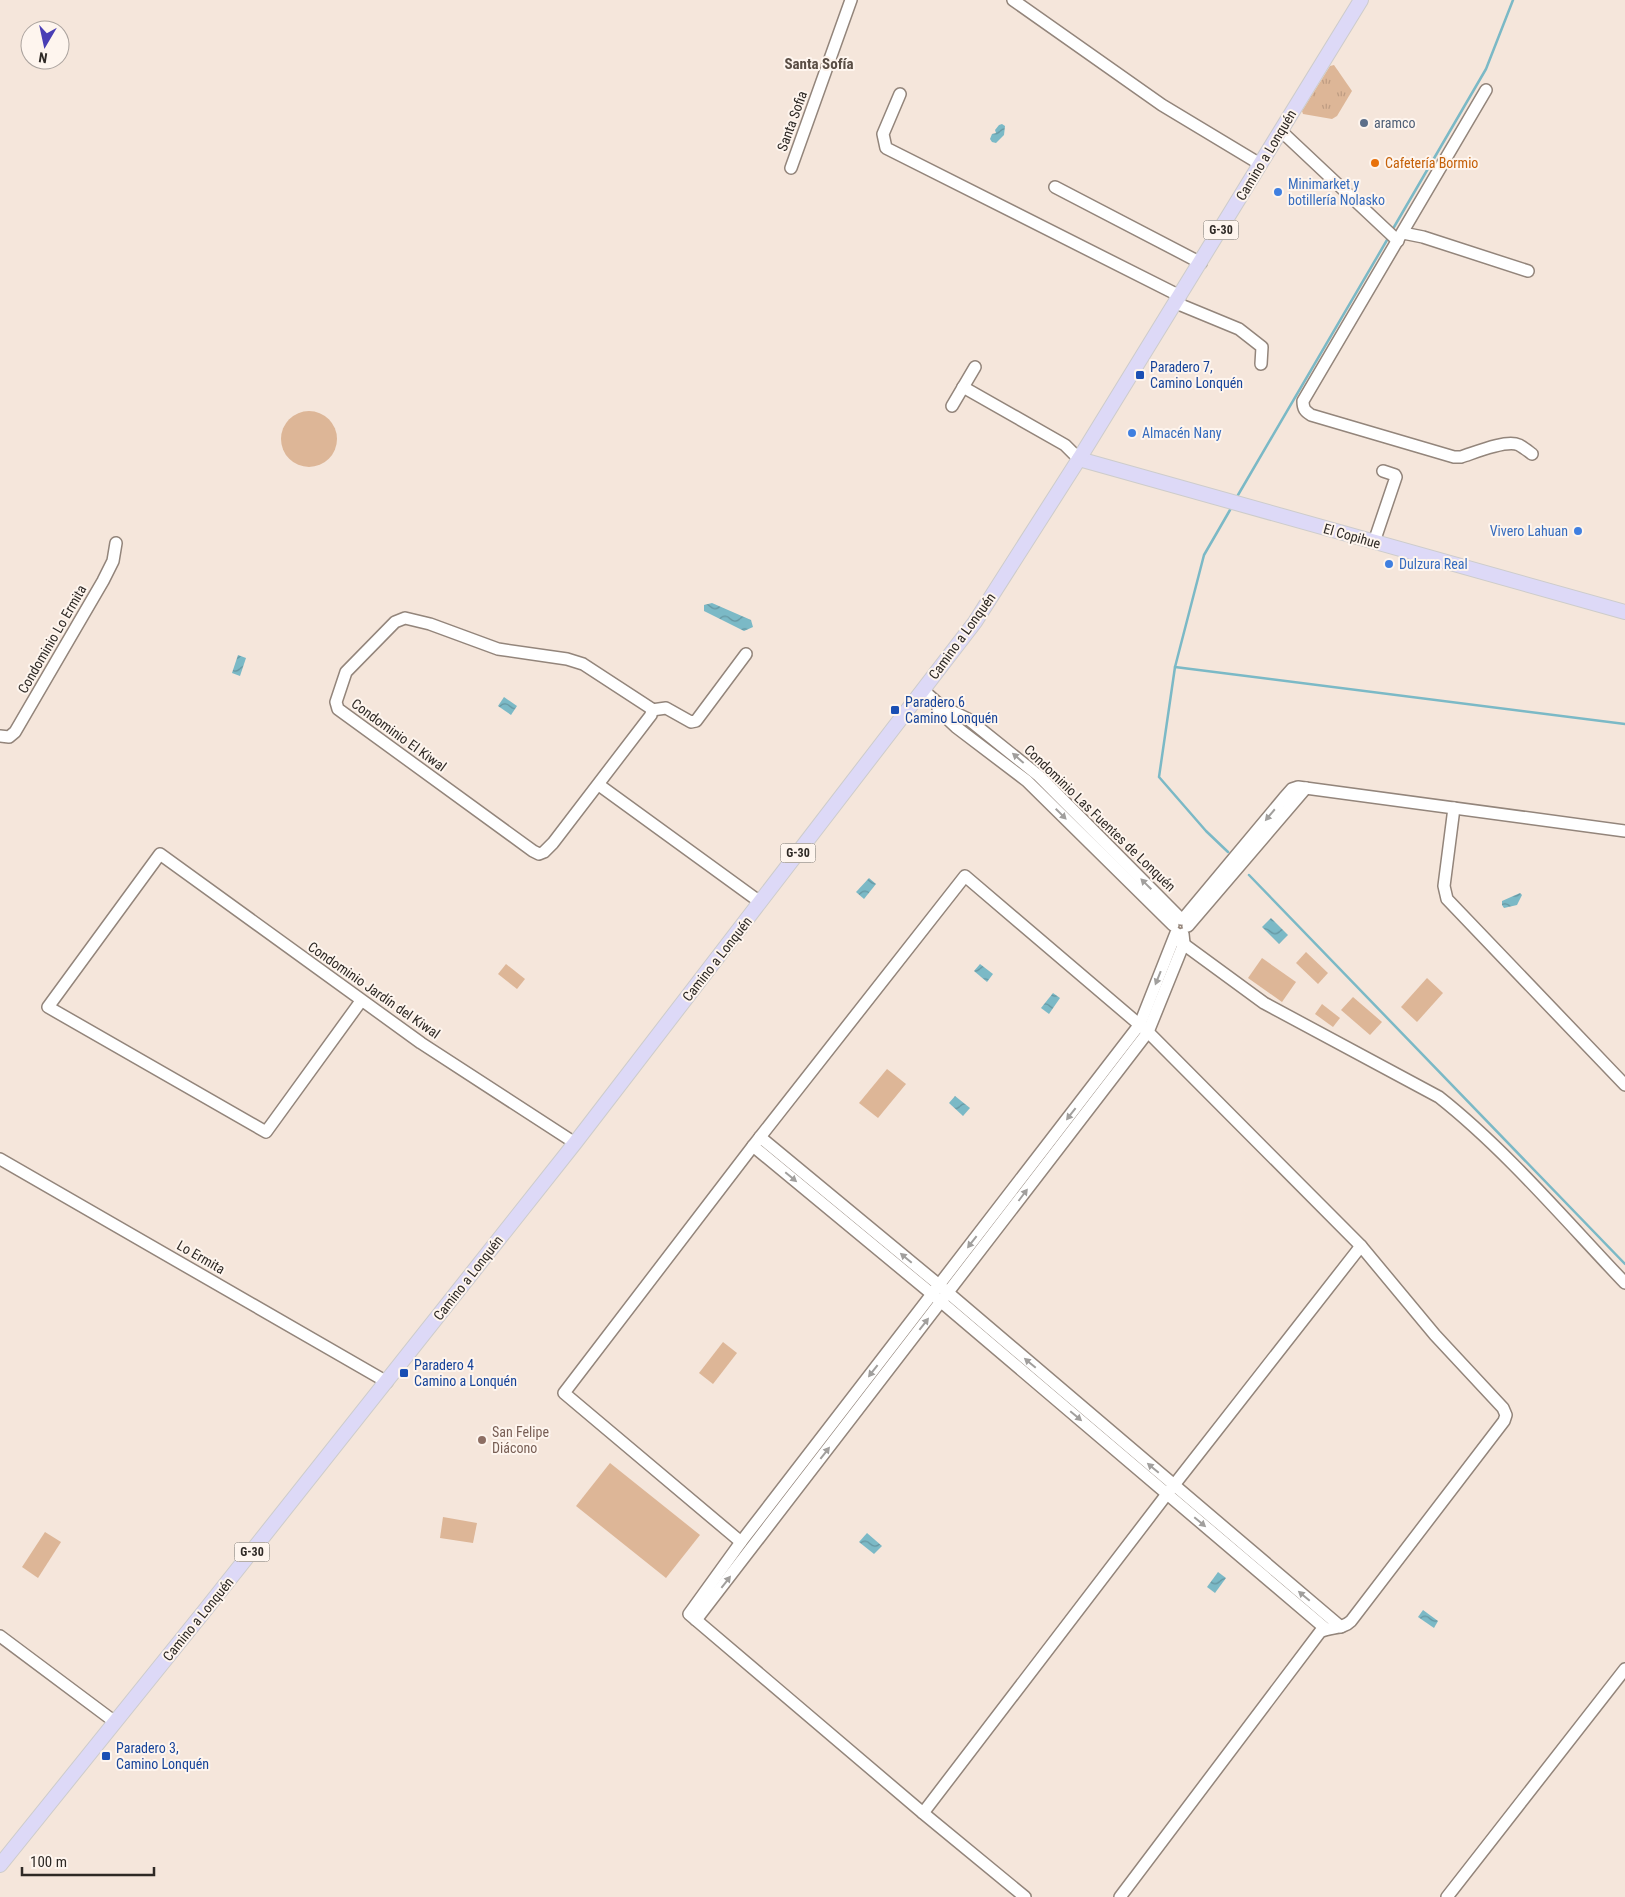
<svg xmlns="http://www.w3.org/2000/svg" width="1625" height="1897" viewBox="0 0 1625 1897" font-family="'Roboto Condensed',sans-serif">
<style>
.grass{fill:url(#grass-tufts)}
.pitch{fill:#ddb697}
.water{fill:url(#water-waves)}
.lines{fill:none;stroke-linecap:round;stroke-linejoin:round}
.stream{stroke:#7bb9c6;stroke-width:2.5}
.minor-casing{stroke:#93857b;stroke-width:14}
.major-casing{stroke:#cdcccb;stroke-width:16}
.minor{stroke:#fff;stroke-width:11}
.major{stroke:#ddd9f7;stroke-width:14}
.oneway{fill:#a19f9d}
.service-dot{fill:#5c6f8a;stroke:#fef5ee;stroke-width:2}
.food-dot{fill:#e8710a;stroke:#fef5ee;stroke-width:2}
.shop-dot{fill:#3f7fe0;stroke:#fef5ee;stroke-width:2}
.transit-dot{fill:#1a4fb4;stroke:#fef5ee;stroke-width:2}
.education-dot{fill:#8d6e63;stroke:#fef5ee;stroke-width:2}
.labels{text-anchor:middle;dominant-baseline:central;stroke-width:4;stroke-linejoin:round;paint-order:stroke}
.shield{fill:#fef5ee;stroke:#6c6661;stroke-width:1}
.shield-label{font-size:12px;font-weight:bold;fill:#2e2925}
.street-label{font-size:14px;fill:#2e2925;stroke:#fef5ee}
.service-label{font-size:14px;fill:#4e5e75;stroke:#fef5ee;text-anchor:start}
.food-label{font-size:14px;fill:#c56008;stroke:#fef5ee;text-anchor:start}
.shop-label{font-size:14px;fill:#366cbe;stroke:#fef5ee;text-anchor:start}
.transit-label{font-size:14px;fill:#164399;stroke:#fef5ee;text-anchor:start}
.education-label{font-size:14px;fill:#785e54;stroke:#fef5ee;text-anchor:start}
.neighbourhood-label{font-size:15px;font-weight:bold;fill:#594d44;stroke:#fef5ee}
</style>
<defs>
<pattern id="grass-tufts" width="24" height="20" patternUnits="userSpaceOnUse" patternTransform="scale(1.25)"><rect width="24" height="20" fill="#ddb697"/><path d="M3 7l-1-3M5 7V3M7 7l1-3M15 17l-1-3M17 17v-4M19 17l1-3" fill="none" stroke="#be9c82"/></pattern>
<pattern id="water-waves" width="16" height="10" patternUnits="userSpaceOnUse" patternTransform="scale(1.25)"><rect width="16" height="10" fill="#7bb9c6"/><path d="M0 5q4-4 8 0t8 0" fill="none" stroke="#6596a1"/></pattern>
</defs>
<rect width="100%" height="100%" fill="#f5e6db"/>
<path class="grass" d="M1334,65L1352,91L1337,116L1332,119L1303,114L1302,111L1330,66Z"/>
<g class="pitch">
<circle cx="309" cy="439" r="28"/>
<path d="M1306,952L1328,973L1318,984L1296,963Z"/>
<path d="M1262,958L1296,982L1282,1002L1248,978Z"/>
<path d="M506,964L525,979L517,989L498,974Z"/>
<path d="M1427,978L1443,993L1417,1022L1401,1007Z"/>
<path d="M1353,997L1382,1022L1370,1035L1341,1010Z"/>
<path d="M1322,1004L1340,1018L1333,1027L1315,1014Z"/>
<path d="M887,1069L906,1084L878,1118L859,1103Z"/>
<path d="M723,1342L737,1353L713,1384L699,1373Z"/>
<path d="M610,1463L700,1535L666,1578L576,1506Z"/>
<path d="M443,1517L477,1523L473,1543L440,1538Z"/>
<path d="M45,1532L61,1542L38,1578L22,1567Z"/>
</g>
<g class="water">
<path d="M1002,124L1005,126L1004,135L996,143L992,142L990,139L992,134L996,133L995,130L999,125Z"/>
<path d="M712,603L751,620L753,627L744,631L704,611V605Z"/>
<path d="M238,655L246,658L240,676L232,673Z"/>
<path d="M504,697L517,706L511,715L498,706Z"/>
<path d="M869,878L876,884L864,899L856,892Z"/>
<path d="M1520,893L1522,895L1517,905L1504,908L1502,905V901Z"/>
<path d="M1271,918L1288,935L1279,944L1262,927Z"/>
<path d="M980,964L993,974L987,982L974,971Z"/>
<path d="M1053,993L1060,998L1049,1014L1041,1008Z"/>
<path d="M955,1096L970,1108L963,1116L949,1103Z"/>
<path d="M867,1533L882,1546L874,1554L859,1542Z"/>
<path d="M1218,1572L1226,1578L1215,1593L1207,1587Z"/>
<path d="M1423,1610L1438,1621L1434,1628L1418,1617Z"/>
</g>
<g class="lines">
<g class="stream">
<path d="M1394,227L1486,69L1513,0"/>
<path d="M1238,495L1387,240"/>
<path d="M1175,667L1625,724"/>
<path d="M1228,852L1206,831L1159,777L1175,667L1204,555L1230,510"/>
<path d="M1249,875L1625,1264"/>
</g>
<g class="minor-casing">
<g id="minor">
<path d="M1013,0L1162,105L1260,164"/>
<path d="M1486,90L1303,401C1303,409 1305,411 1311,415L1454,457H1461C1474,453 1506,439 1519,445C1523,447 1528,451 1532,454"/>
<path d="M900,94L883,134L886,148L1180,296"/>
<path d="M1281,131L1398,241"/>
<path d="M791,168L851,0"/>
<path d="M1055,187L1201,263"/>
<path d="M1403,233L1423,237L1528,271"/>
<path d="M1176,303L1239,329L1262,347L1261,364"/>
<path d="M963,387L1065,445L1079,459"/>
<path d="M952,406L975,367"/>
<path d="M1374,542L1396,477L1395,475L1383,471"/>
<path d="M405,618L430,624L498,649L567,659L583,664L652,709L651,715L553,843L544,852L539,854L533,851L338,709L336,702L346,672L395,622Z"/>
<path d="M923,690L941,706L968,719L1039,776L1181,919"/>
<path d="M652,710L666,708L691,722L696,721L746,654"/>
<path d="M938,710L956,727L1027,781L1173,925"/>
<path d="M0,736L9,737L15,732L103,581L113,561L116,543"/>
<path d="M599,785L760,902"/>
<path d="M1454,808L1444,886L1447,899L1625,1085"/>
<path d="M1183,919L1284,798L1292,789L1298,787L1625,831"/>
<path d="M1188,926L1306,788"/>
<path d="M1178,940L1264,1003L1439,1097C1506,1150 1566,1221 1625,1283"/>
<path d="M361,1001L266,1132L48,1007L160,854L421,1043L575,1143"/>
<path d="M760,1137L939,1285L1341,1627"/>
<path d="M753,1146L932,1294L1326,1629"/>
<path d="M0,1159L387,1382"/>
<path d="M741,1542L564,1393L753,1146L965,876L1148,1032L1361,1246L1435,1335L1503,1408L1506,1415L1504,1421L1351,1621C1342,1630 1330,1626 1320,1632L1120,1897"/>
<path d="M696,1620L1148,1032L1184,943L1183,934"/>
<path d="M0,1636L115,1722"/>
<path d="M923,1813L1167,1494L1361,1246"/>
<path d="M1025,1897L923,1813L689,1614L741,1542L1140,1024L1176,933"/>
<path d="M1447,1897L1625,1669"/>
</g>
</g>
<g class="major-casing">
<g id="major">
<path d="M1079,459L1625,612"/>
<path d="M0,1865L206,1609L575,1143L975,622L1079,459L1361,0"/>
</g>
</g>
<use href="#minor" class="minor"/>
<use href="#major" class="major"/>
</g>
<defs><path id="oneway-solid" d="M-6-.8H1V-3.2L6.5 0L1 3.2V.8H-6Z" transform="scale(1.25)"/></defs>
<g class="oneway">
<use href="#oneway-solid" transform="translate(1018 758) rotate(-139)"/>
<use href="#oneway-solid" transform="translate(1061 814) rotate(45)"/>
<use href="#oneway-solid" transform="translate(1270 815) rotate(130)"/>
<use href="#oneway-solid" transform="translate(1146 884) rotate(-135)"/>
<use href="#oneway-solid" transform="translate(1158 978) rotate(112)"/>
<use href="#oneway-solid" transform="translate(1071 1114) rotate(128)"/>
<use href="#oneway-solid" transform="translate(791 1177) rotate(40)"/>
<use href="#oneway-solid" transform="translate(1023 1195) rotate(-53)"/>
<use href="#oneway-solid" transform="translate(972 1242) rotate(128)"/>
<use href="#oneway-solid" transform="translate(906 1258) rotate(-140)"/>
<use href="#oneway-solid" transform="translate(924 1324) rotate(-52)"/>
<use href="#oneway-solid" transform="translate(1030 1363) rotate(-140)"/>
<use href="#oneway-solid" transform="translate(873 1371) rotate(128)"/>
<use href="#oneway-solid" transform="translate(1076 1416) rotate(40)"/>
<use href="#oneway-solid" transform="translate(825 1453) rotate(-52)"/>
<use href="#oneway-solid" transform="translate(1153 1468) rotate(-140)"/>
<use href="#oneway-solid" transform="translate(1200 1522) rotate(40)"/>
<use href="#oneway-solid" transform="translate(726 1582) rotate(-52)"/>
<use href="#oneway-solid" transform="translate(1304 1596) rotate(-140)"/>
</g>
<circle class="service-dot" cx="1364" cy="123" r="5"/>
<circle class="food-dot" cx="1375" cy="163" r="5"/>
<g class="shop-dot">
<circle cx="1278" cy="192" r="5"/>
<circle cx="1132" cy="433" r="5"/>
<circle cx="1578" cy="531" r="5"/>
<circle cx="1389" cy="564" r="5"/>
</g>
<g class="transit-dot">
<rect x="1135" y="370" width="10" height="10" rx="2.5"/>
<rect x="890" y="705" width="10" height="10" rx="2.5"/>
<rect x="399" y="1368" width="10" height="10" rx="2.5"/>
<rect x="101" y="1751" width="10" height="10" rx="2.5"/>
</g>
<circle class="education-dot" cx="482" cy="1440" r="5"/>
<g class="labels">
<g class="shield">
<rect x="1203.5" y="220.5" width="35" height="19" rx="4"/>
<rect x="780.5" y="843.5" width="35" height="19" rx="4"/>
<rect x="234.5" y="1542.5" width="35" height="19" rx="4"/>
</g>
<g class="shield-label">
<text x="1221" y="230">G-30</text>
<text x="798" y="853">G-30</text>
<text x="252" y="1552">G-30</text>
</g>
<g class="street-label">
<text transform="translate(792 121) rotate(-70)">Santa Sofia</text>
<text transform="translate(1266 155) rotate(-59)">Camino a Lonquén</text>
<text transform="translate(1352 536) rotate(16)">El Copihue</text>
<text transform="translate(962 636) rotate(-54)">Camino a Lonquén</text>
<text transform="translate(52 639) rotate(-60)">Condominio Lo Ermita</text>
<text transform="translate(399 735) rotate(36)">Condominio El Kiwal</text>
<text transform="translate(1100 818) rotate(44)">Condominio Las Fuentes de Lonquén</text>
<text transform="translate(717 959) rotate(-52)">Camino a Lonquén</text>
<text transform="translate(374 990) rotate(35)">Condominio Jardín del Kiwal</text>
<text transform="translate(201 1257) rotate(30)">Lo Ermita</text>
<text transform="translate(468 1278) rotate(-52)">Camino a Lonquén</text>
<text transform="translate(198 1619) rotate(-51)">Camino a Lonquén</text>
</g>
<g class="service-label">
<text x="1374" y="123">aramco</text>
</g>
<g class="food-label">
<text x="1385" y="163">Cafetería Bormio</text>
</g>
<g class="shop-label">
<text x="1288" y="184">Minimarket y<tspan x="1288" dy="16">botillería Nolasko</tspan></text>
<text x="1142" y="433">Almacén Nany</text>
<text x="1568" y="531" text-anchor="end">Vivero Lahuan</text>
<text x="1399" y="564">Dulzura Real</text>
</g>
<g class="transit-label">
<text x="1150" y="367">Paradero 7,<tspan x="1150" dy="16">Camino Lonquén</tspan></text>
<text x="905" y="702">Paradero 6<tspan x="905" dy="16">Camino Lonquén</tspan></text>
<text x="414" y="1365">Paradero 4<tspan x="414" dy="16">Camino a Lonquén</tspan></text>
<text x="116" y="1748">Paradero 3,<tspan x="116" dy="16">Camino Lonquén</tspan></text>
</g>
<g class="education-label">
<text x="492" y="1432">San Felipe<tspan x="492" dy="16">Diácono</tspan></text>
</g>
<g class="neighbourhood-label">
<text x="819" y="64">Santa Sofía</text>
</g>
</g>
<g transform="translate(45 45) rotate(189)"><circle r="24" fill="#fef5ee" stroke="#aba39e"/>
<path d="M0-4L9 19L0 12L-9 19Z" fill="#493eb5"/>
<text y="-8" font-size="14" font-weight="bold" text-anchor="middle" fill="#2e2925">N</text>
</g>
<path d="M22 1867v8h132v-8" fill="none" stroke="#2e2925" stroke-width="2.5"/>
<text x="30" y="1867" font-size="15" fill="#2e2925" stroke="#fef5ee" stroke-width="4" paint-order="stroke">100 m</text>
</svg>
